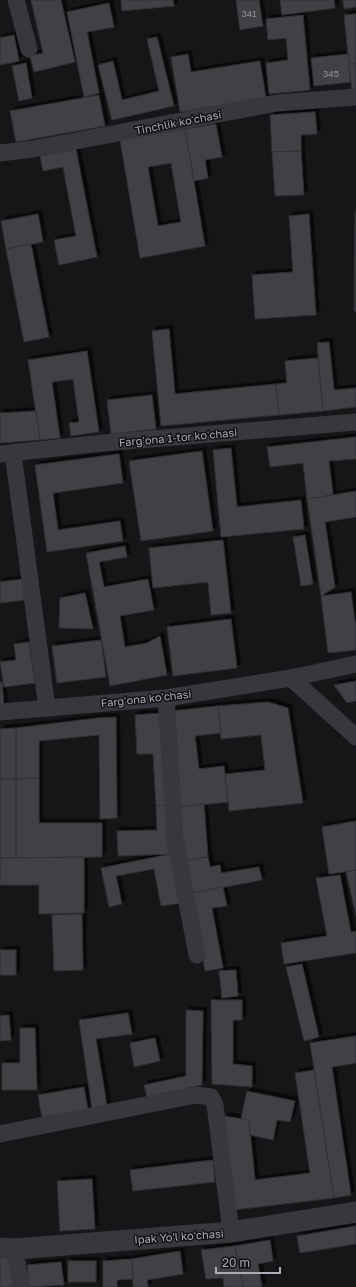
<svg xmlns="http://www.w3.org/2000/svg" width="356" height="1287" viewBox="0 0 356 1287" font-family="'Golos Text',sans-serif">
<style>
.building{fill:#404145;stroke:#303034;fill-rule:evenodd;filter:url(#shadow)}
.lines{fill:none;stroke-linecap:round;stroke-linejoin:round}
.minor{stroke:#37383d;stroke-width:17}
.tertiary{stroke:#37383d;stroke-width:21}
.labels{text-anchor:middle;dominant-baseline:central;stroke-width:3;stroke-linejoin:round;paint-order:stroke}
.number-label{font-size:9px;fill:#8e929b}
.street-label{font-size:11px;fill:#a8adb8;stroke:#111113}
</style>
<defs>
<filter id="shadow"><feDropShadow dx="3.5" dy="-3.5" stdDeviation="0" flood-color="#0009"/></filter>
</defs>
<rect width="100%" height="100%" fill="#161618"/>
<g class="building">
<path d="M31,0H61L75,62L34,72L30,56L43,53Z"/>
<path d="M121,0H173L174,6L122,11Z"/>
<path d="M236,0H259L263,26L240,30Z"/>
<path d="M280,0H334L335,8L282,15Z"/>
<path d="M343,0H356V7L344,9Z"/>
<path d="M109,3L114,27L87,32L99,93L84,97L67,12Z"/>
<path d="M356,14V64H349L344,15Z"/>
<path d="M303,15L310,90L269,94L266,63L288,60L286,38L268,40L266,19Z"/>
<path d="M14,35L19,61L0,65V38Z"/>
<path d="M157,37L174,106L112,120L98,65L113,61L122,100L159,91L147,39Z"/>
<path d="M188,54L191,72L260,61L266,98L180,112L171,57Z"/>
<path d="M348,54L351,82L314,86L311,58Z"/>
<path d="M26,63L32,98L19,101L12,66Z"/>
<path d="M349,64H356V89L352,90Z"/>
<path d="M99,95L105,126L16,142L10,111Z"/>
<path d="M315,112L317,134L301,135V151L272,152L270,115Z"/>
<path d="M216,124L222,157L205,160L208,178L194,181L185,129Z"/>
<path d="M185,129L205,246L140,258L120,140ZM171,163L181,222L158,226L148,167Z"/>
<path d="M76,149L97,257L59,265L54,240L76,236L63,167L43,171L40,156Z"/>
<path d="M301,151L304,195L275,196L272,152Z"/>
<path d="M355,211H356V312L354,311Z"/>
<path d="M38,214L43,242L6,249L1,221Z"/>
<path d="M309,214L316,315L255,319L252,275L293,272L289,216Z"/>
<path d="M31,244L49,337L24,342L6,249Z"/>
<path d="M169,329L175,394L276,384L279,415L161,426L152,331Z"/>
<path d="M329,342L334,390L356,388V407L323,411L317,343Z"/>
<path d="M87,351L99,432L71,436L69,423L79,422L73,379L52,382L60,438L40,440L28,360Z"/>
<path d="M318,358L323,411L279,415L276,384L287,383L285,361Z"/>
<path d="M152,395L156,429L111,434L107,400Z"/>
<path d="M36,411L40,440L0,443V413Z"/>
<path d="M356,437V459L329,461L333,495L307,499L303,463L270,467L267,447Z"/>
<path d="M231,448L237,507L301,500L304,529L221,537L213,450Z"/>
<path d="M202,451L213,531L141,541L129,461Z"/>
<path d="M119,454L123,483L53,493L58,530L120,521L123,541L47,552L35,465Z"/>
<path d="M356,491V517L325,522L335,587L321,596L307,499L333,495Z"/>
<path d="M305,535L313,584L301,586L293,537Z"/>
<path d="M223,540L231,613L211,615L208,582L153,588L149,548Z"/>
<path d="M125,546L127,557L99,562L104,587L148,579L154,610L120,616L125,647L147,643L160,636L167,675L110,686L86,553Z"/>
<path d="M23,579L26,600L0,603V582Z"/>
<path d="M351,592L355,622H356V650L328,653L321,596Z"/>
<path d="M85,593L93,629L59,628L60,598Z"/>
<path d="M231,619L237,668L173,676L167,627Z"/>
<path d="M101,640L106,677L57,683L52,646Z"/>
<path d="M29,642L35,683L4,687L0,662L16,660L14,644Z"/>
<path d="M356,681V701L347,703L334,685Z"/>
<path d="M0,682H2L4,707L0,708Z"/>
<path d="M268,702L288,708L303,803L229,811L225,774L265,770L261,735L221,739L218,706Z"/>
<path d="M218,706L221,733L195,736L199,769L224,766L228,802L181,807L172,711Z"/>
<path d="M163,713L169,805L156,806L153,754H137L135,715Z"/>
<path d="M116,717L117,818L100,819L99,735L39,741V778L16,779V728L98,718Z"/>
<path d="M16,728V779H0V729Z"/>
<path d="M39,778V823H102V857L16,858V779Z"/>
<rect x="0" y="779" width="16" height="79"/>
<path d="M204,804L208,857L182,861L178,807Z"/>
<path d="M169,805L171,854L118,856L117,831L157,830L156,806Z"/>
<path d="M356,821V870L329,874L322,827Z"/>
<path d="M171,854L181,903L161,906L154,869L116,876L122,904L109,907L101,868Z"/>
<path d="M84,857V913L39,914V885H0V858Z"/>
<path d="M208,857L210,867L220,865L221,873L259,867L262,880L188,894L182,861Z"/>
<path d="M356,870V916L346,872Z"/>
<path d="M340,875L351,932L356,931V953L284,964L281,943L327,936L316,878Z"/>
<path d="M223,887L227,906L212,908L223,968L205,971L191,893Z"/>
<path d="M82,914L83,970L54,971L52,915Z"/>
<rect x="0" y="950" width="16" height="25"/>
<path d="M302,964L319,1037L304,1041L286,967Z"/>
<path d="M236,970L238,996L222,998L219,971Z"/>
<path d="M211,1000H242V1020H233V1064L252,1066V1087L212,1084Z"/>
<path d="M186,1010L203,1011L202,1085L147,1097L144,1085L186,1076Z"/>
<path d="M128,1013L132,1034L96,1039L107,1106L92,1109L79,1020Z"/>
<path d="M9,1015L11,1040L0,1041V1016Z"/>
<path d="M20,1028H35L37,1090H2V1063H20Z"/>
<path d="M356,1036V1063L332,1067L351,1195L334,1198L310,1043Z"/>
<path d="M155,1038L160,1061L134,1067L130,1043Z"/>
<path d="M314,1070L334,1198L234,1210L224,1116L249,1120L255,1180L310,1173L295,1073Z"/>
<path d="M84,1087L88,1110L42,1118L38,1095Z"/>
<path d="M247,1091L295,1101L290,1122L277,1120L273,1140L250,1135L249,1120L241,1119Z"/>
<path d="M213,1160L215,1182L133,1191L130,1170Z"/>
<path d="M92,1179L95,1229L60,1231L57,1181Z"/>
<path d="M356,1226V1244L300,1253L297,1236Z"/>
<path d="M270,1240L273,1261L258,1264L262,1287H243L235,1246Z"/>
<path d="M235,1246L243,1287H224L223,1278L206,1279L201,1250Z"/>
<path d="M180,1251L183,1274L147,1280L148,1287H133L132,1259Z"/>
<path d="M0,1257L12,1258L14,1287H0Z"/>
<path d="M132,1259L133,1279L117,1280V1287H103V1261Z"/>
<rect x="68" y="1261" width="28" height="21"/>
<path d="M61,1262L64,1285L29,1287L27,1265Z"/>
</g>
<g class="lines">
<g class="minor">
<path d="M16,0L29,49"/>
<path d="M0,153L33,149L277,103L356,97"/>
<path d="M13,453L47,708"/>
<path d="M0,454L103,443L356,422"/>
<path d="M291,678L356,737"/>
<path d="M166,698L175,839L197,955"/>
<path d="M0,712L166,698L291,678L356,664"/>
<path d="M0,1134L196,1095L211,1097L215,1105L231,1232"/>
<path d="M15,1249L21,1287"/>
</g>
<path class="tertiary" d="M0,1248L15,1249L231,1232L356,1212"/>
</g>
<g class="labels">
<g class="number-label">
<text x="249" y="13">341</text>
<text x="331" y="73">345</text>
</g>
<g class="street-label">
<text transform="translate(178 122) rotate(-11)">Tinchlik koʻchasi</text>
<text transform="translate(178 437) rotate(-5)">Fargʻona 1-tor koʻchasi</text>
<text transform="translate(146 698) rotate(-6)">Fargʻona koʻchasi</text>
<text transform="translate(179 1236) rotate(-4)">Ipak Yoʻl koʻchasi</text>
</g>
</g>
<path d="M216 1267v6h64v-6" fill="none" stroke="#a8adb8" stroke-width="2"/>
<text x="222" y="1267" font-size="12" fill="#a8adb8" stroke="#111113" stroke-width="3" paint-order="stroke">20 m</text>
</svg>
